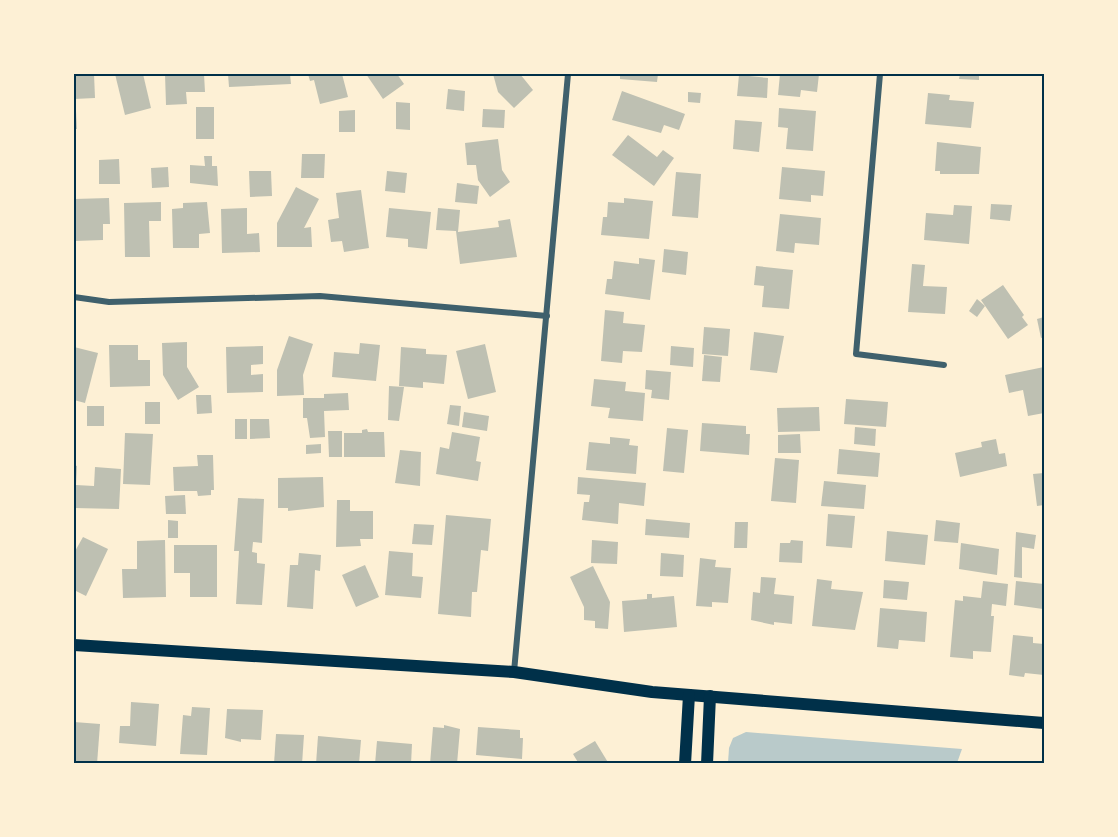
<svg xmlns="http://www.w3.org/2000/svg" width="1118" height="837" viewBox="0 0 1118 837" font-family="Montserrat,sans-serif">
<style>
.green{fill:#b9caca}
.building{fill:#bec0b2}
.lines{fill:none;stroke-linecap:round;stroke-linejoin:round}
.minor{stroke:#3f606c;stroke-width:6}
.secondary{stroke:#003049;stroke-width:12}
.neatline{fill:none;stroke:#003049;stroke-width:2}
</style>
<rect width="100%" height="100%" fill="#fdf0d5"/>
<path class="green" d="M746,732L962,749L957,763H728L729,748L733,738Z"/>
<g class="building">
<path d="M74,74H94L95,98L74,99Z"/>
<path d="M115,74H143L151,108L125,115Z"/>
<path d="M165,74H204L205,92H186L187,104L166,105Z"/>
<path d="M228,74H290L291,84L229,87Z"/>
<path d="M308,74H342L348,97L320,104L314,80L310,81Z"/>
<path d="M366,74H397L404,84L383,99Z"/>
<path d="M493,74H520L533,90L514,108L498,92Z"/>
<path d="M620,74H658L657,82L620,79Z"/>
<path d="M780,74H819L817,92L801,90L800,97L778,95Z"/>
<path d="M960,74H979V80L959,79Z"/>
<path d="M739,75L768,78L767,98L737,96Z"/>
<path d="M448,89L465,91L464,111L446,109Z"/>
<path d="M622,91L685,114L679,130L664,125L661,133L612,120Z"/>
<path d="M688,92L701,93L700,103L688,102Z"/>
<path d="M928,93L950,95L949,100L974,102L971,128L925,124Z"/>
<path d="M396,102L410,103V130L396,129Z"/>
<rect x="196" y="107" width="18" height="32"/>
<path d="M779,108L816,111L813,151L786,149L788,128L778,127Z"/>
<path d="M483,109L505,110L504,128L482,127Z"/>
<path d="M355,110V132H339V111Z"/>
<path d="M74,111H76L77,129H74Z"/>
<path d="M735,120L762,122L759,152L733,149Z"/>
<path d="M628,135L657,157L663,150L674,158L654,186L612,155Z"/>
<path d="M498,139L502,170L510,182L490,197L478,180L476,165H467L465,143Z"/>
<path d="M937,142L981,147L979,174H940V171H935Z"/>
<path d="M302,154H325L324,178H301Z"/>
<path d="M204,156H212V166H217L218,186L190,183V165L205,166Z"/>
<path d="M119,159L120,184H99V160Z"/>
<path d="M168,167L169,187L152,188L151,168Z"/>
<path d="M782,167L825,171L823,196L811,195V202L779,199Z"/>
<path d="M249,171H271L272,196L250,197Z"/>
<path d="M387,171L407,173L405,193L385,191Z"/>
<path d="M676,172L701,174L698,218L672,216Z"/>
<path d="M457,183L479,186L477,204L455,202Z"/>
<path d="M296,187L319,199L304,228L311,227L312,247H277V223Z"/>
<path d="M361,190L369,248L344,252L342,241L331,242L328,220L339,218L336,193Z"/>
<path d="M109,198L110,224H103V240L75,241L74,199Z"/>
<path d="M624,198L653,201L649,239L601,235L603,217H607L608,202L624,203Z"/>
<path d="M161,202V221H149L150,257H125L124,203Z"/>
<path d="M207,202L210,233L199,234V248H173L172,209L183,208V203Z"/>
<path d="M991,204L1012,205L1010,221L990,219Z"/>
<path d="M954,205L972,206L969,244L924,240L926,213L953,215Z"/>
<path d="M247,208V234L259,233L260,252L222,253L221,209Z"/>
<path d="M389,208L431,212L427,249L408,247V239L386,237Z"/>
<path d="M438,208L460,210L458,232L499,227L498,221L510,219L517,257L460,264L456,231L436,230Z"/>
<path d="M780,214L821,218L819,245L795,243L794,253L776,251Z"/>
<path d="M664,249L688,252L686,275L662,272Z"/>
<path d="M639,258L655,260L650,300L605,294L607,279H612L614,261L639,264Z"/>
<path d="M912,264L925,265L923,286L947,287L945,314L908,312Z"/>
<path d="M756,266L793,270L789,309L762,307L764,286L754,285Z"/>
<path d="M1003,285L1024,315L1022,317L1028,325L1008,339L981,300Z"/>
<path d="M977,299L985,306L977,317L969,311Z"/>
<path d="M605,310L624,312L623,323L645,325L642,352L623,351L622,363L601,361Z"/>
<path d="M1044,317V337L1041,338L1037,319Z"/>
<path d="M704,327L730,329L728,356L702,354Z"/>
<path d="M754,332L784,336L777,373L750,370Z"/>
<path d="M289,336L313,344L303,375L304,395L277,396V370Z"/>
<path d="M187,342V367L199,387L178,400L163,375L162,343Z"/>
<path d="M360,343L380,345L376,381L332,377L334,352L359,354Z"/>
<path d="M485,344L496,392L468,399L456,351Z"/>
<path d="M109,345H138V360H150V386L110,387Z"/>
<path d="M263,346V364L251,365V375L263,374V392L227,393L226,347Z"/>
<path d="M671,346L694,348L693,367L670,365Z"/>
<path d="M74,347L98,353L85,403L74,400Z"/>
<path d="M401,347L426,349V354L447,355L444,384L423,382V388L399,386Z"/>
<path d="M704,355L722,357L720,382L702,381Z"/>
<path d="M1044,367V413L1028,416L1023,390L1009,393L1005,375Z"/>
<path d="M646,370L671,372L669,400L651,398L652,390L645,389Z"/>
<path d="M594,379L626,382L625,391L645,393L643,421L608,418L610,408L591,406Z"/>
<path d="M389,386L404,387L399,421L388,420Z"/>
<path d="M348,393L349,410L324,411L325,437L310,438L307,418H303V398H324V394Z"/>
<path d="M196,395H211L212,413L197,414Z"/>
<path d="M846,399L888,402L886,427L844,424Z"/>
<rect x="145" y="402" width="15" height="22"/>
<path d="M450,405L461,406L459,426L447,424Z"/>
<rect x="87" y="406" width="17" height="20"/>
<path d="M819,407L820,431L778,432L777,408Z"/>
<path d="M464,412L489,416L487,431L462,427Z"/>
<rect x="235" y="419" width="12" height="20"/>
<path d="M250,419H269L270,438L250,439Z"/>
<path d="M702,423L746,426V434H750L749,455L700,451Z"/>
<path d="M855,427L876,429L875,446L854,444Z"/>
<path d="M667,428L688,430L684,473L663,471Z"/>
<path d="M367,429L368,432H384L385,457H344V433H362V430Z"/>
<path d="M328,431H342V457H329Z"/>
<path d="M452,432L480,437L476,461L481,462L478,481L436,474L440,447L449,449Z"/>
<path d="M125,433L153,434L150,485L123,484Z"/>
<path d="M800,434L801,453H778V435Z"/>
<path d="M610,437L630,439L629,445L638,446L636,474L586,470L589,442L610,444Z"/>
<path d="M996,439L999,454L1005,453L1007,466L960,477L955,453L982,447L981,442Z"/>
<path d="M321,444V453L306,454V445Z"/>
<path d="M839,449L880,453L878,477L837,474Z"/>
<path d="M400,450L421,452L420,486L395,483Z"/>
<path d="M197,455H213L214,490H211V495L198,496L197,491H174L173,467L198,466Z"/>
<path d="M775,458L799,460L796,503L771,501Z"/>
<path d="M74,465L77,466L76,485L94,486L95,467L121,469L119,509L74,508Z"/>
<path d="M1044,473V505L1037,506L1033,474Z"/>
<path d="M323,477L324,507L288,511V508H278V478Z"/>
<path d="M578,477L646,483L644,506L619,503L618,524L582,520L584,502H589L590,495L577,494Z"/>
<path d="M824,481L866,485L864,509L821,506Z"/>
<path d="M185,495L186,514H166L165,496Z"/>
<path d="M238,498L264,499L262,543L253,542L252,552L257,553V563L265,564L262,605L236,604L239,551H234Z"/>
<path d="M337,500H350V511H373V539H360L361,546L336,547Z"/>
<path d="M828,514L855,516L852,548L826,546Z"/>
<path d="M446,515L491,519L488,551L481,550L477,592H472L471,617L438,614Z"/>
<path d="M646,519L690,523L689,538L645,535Z"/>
<path d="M168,520L178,521V538H168Z"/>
<path d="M936,520L960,523L958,543L934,541Z"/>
<path d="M735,522H748L747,548H734Z"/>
<path d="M414,524L434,525L432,545L412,544Z"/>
<path d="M887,531L928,535L925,565L885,561Z"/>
<path d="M1016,532L1036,535L1034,549L1022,547V578L1014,577Z"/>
<path d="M83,537L108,549L86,596L74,590V553Z"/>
<path d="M165,540L166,597L123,598L122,569H137V541Z"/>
<path d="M592,540L618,542L617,564L591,563Z"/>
<path d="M791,540L803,541L802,563L779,562L780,543H790Z"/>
<path d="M961,543L999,549L997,575L959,569Z"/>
<path d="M174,545H217V597H190V573H174Z"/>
<path d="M389,551L413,553L412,576L423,577L421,598L385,595Z"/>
<path d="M299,553L321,555L320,571L315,570L313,609L287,607L290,565H298Z"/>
<path d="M661,553L684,555L683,577L660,576Z"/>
<path d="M700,558L716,560L715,567L731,568L728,603L712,602V607L696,606Z"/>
<path d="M365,565L379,597L356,607L342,575Z"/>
<path d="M593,566L610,602L608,629L595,628V621L584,620V607L570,577Z"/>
<path d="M761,577L776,578L774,594L794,596L792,624L774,622V625L751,620L753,592L760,593Z"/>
<path d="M817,579L832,581L831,589L863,592L855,630L812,626Z"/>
<path d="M884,580L909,582L907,600L883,598Z"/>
<path d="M983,581L1008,584L1006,606L992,604L991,616H994L991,652L973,651V659L950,657L955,600L963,601V596L981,598Z"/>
<path d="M1016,581L1044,584V614L1043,609L1014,605Z"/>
<path d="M647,594H652V598L674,596L677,627L624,632L622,601L647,599Z"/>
<path d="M880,608L927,612L925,642L899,640L898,649L877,647Z"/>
<path d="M1013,635L1033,637V643L1044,644V675L1025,673L1024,677L1009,675Z"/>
<path d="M131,702L159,704L156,746L119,743L120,726H130Z"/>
<path d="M192,707L210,708L207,755L180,754L183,715L191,716Z"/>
<path d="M227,709L263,710L261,740L241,739V742L225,738Z"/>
<path d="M74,722L100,724L97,764H74Z"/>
<path d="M444,725L460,729L457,764H430L433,727L444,728Z"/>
<path d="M478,727L520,730V738H523L522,759L476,755Z"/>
<path d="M276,734L304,735L302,764H274Z"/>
<path d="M318,736L361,740L359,764H316Z"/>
<path d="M377,741L412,744L411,764H375Z"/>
<path d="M595,741L609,764H579L573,754Z"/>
</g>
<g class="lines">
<g class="minor">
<path d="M880,74L856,354L944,365"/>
<path d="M74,297L109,302L320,296L547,316"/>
<path d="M514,672L568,74"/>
</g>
<g class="secondary">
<path d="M74,645L514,672L652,692L1044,723"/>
<path d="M685,764L689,695"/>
<path d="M707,764L710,696"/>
</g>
</g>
<rect width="1118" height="837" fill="none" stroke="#fdf0d5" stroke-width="150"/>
<rect x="75" y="75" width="968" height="687" class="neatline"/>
</svg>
